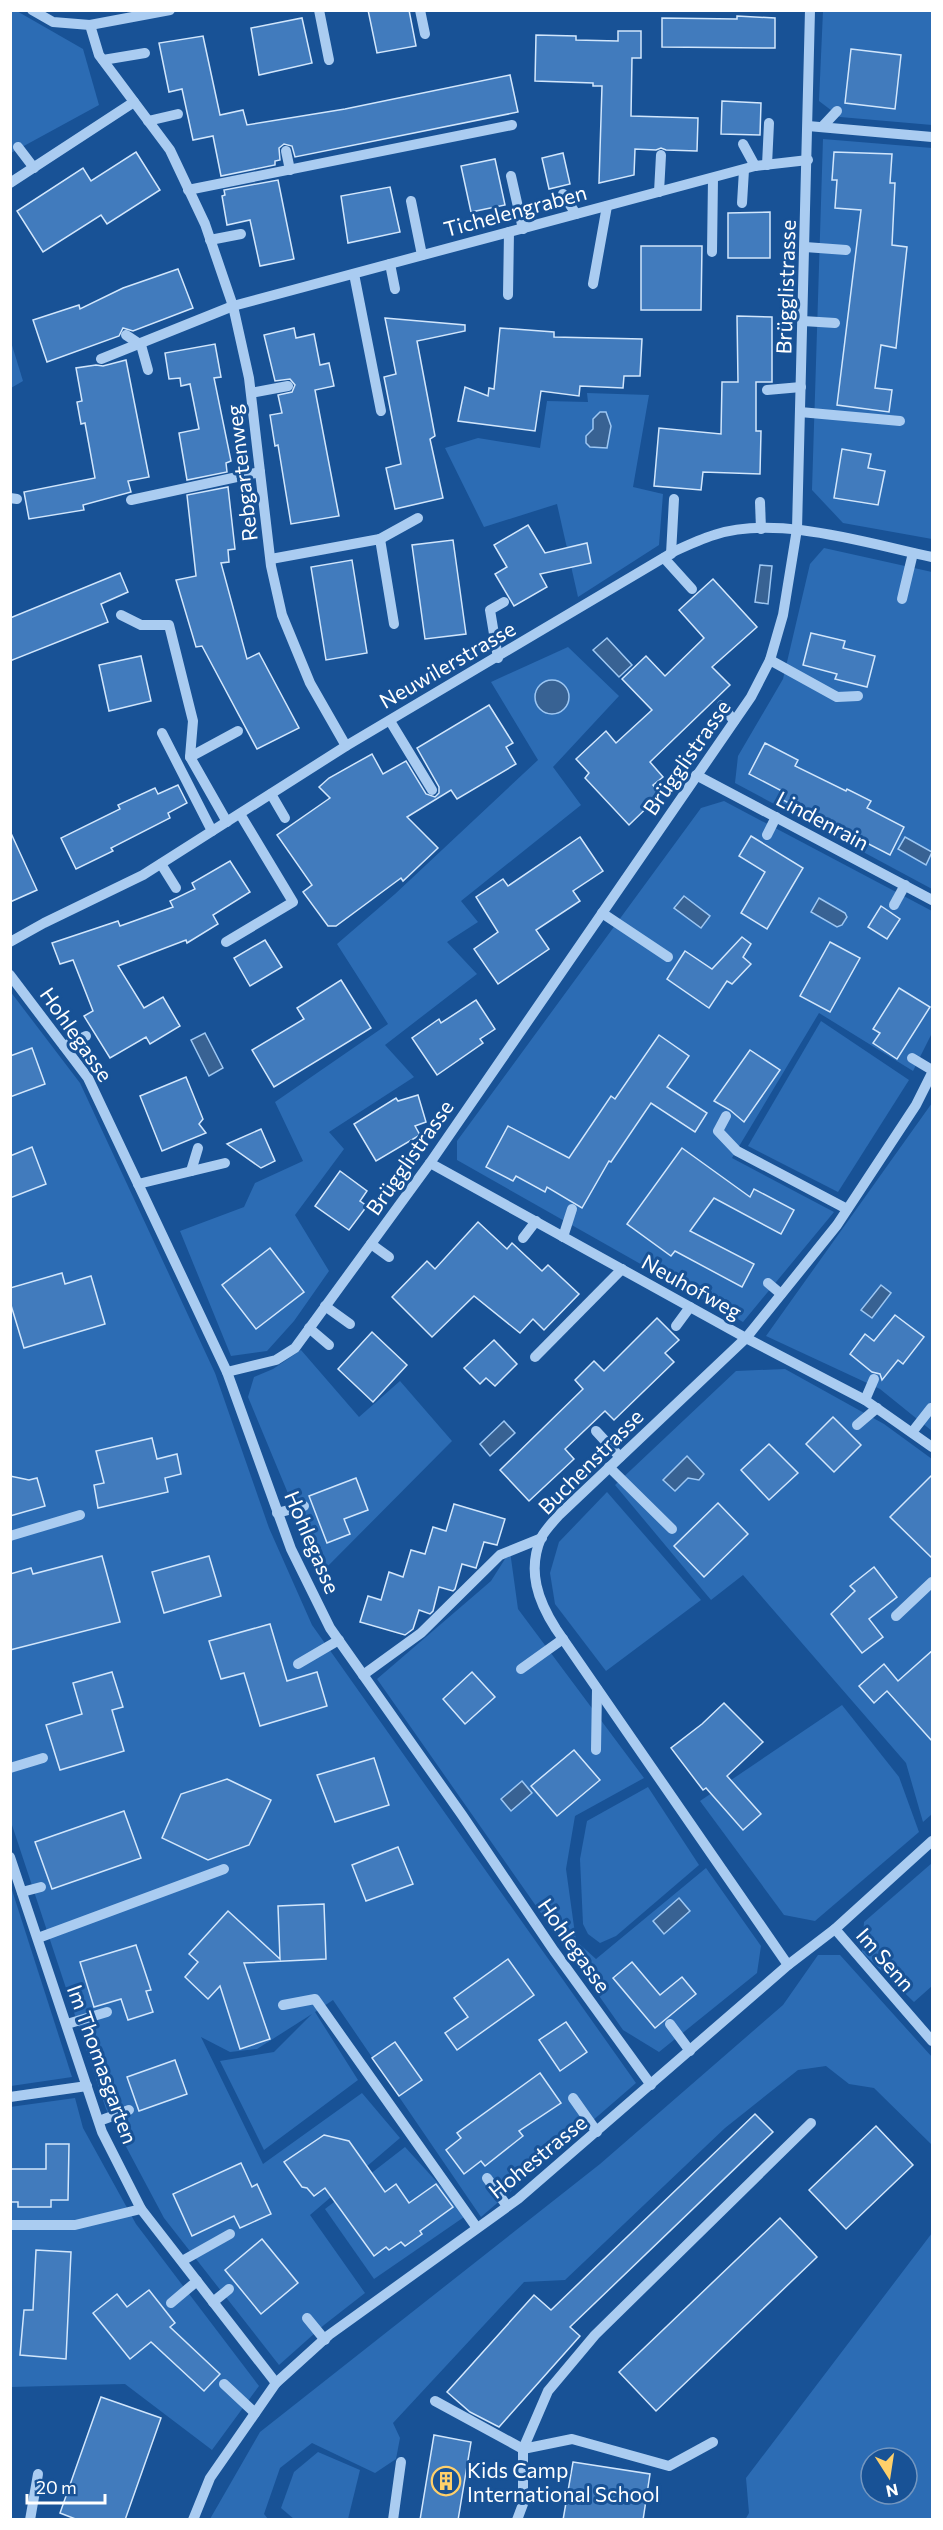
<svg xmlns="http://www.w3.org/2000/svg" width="943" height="2530" viewBox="0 0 943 2530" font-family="Commissioner,sans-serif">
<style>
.green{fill:#2c6cb4;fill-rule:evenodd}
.water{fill:#386293;stroke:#9dc7f3;stroke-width:1.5}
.building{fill:#417bbd;stroke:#d1e6fc;stroke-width:1.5}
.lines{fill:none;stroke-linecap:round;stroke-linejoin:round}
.minor{stroke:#aaccf1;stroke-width:10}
.labels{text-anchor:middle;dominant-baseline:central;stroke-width:6;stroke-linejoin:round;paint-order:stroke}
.street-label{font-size:21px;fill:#fff;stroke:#185296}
.poi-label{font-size:21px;fill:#fff;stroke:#185296;text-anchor:start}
</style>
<rect width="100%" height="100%" fill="#185296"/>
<g class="green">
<path d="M15,10L83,49L99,105L11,153L10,11Z"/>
<path d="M823,11H932V125L840,117L819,101Z"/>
<path d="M823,139L932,148V539L843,523L812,490Z"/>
<path d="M11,342L23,381L11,388H10Z"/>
<path d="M587,393L649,395L633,487L663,494L659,545L578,597L557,504L484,527L445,448L478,438L540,448L547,401L588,402Z"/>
<path d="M824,548L932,572V889L735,783L738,756L783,679L810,564Z"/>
<path d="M568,647L619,696L553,767L581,805L461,901L478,922L447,942L477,974L385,1045L414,1077L329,1132L344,1149L295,1215L329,1271L294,1321L267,1351L231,1356L180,1231L244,1207L255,1183L303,1161L275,1102L388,1024L337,944L395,894L538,760L491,682Z"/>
<path d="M724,801L932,911V1033L913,1071L819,1013L732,1158L834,1212L743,1322L457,1160V1141L701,808Z"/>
<path d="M10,991L80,1083L215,1373L269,1528L312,1625L636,2083L481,2217L333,2000L315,2012L358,2080L264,2150L220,2061L274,2052L312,2014L257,2049L230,2052L201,2037L263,2164L362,2093L400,2138L310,2215L365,2293L324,2325L279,2365L164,2218L106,2109L11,1822Z"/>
<path d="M821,1021L909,1080L838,1192L748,1146Z"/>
<path d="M932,1103V1431L880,1389L766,1336Z"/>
<path d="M301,1350L359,1417L400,1381L452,1441L321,1573L248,1397L254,1377L273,1369Z"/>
<path d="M785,1369L884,1424L932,1459V1814L923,1822L906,1763L743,1575L711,1600L615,1485L736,1371Z"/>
<path d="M607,1492L701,1600L606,1671L555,1604L550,1573L559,1542Z"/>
<path d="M510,1551L518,1609L644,1778L575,1816L566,1869L576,1941L596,1959L706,1868L761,1946L757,1973L659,2052L623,2030L377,1679L491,1581Z"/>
<path d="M842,1705L899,1777L919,1832L815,1921L784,1915L700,1801Z"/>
<path d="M648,1787L699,1865L616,1936L600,1943L588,1934L583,1924L580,1859L587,1821Z"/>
<path d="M932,1863V1986L914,2002L862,1952L864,1922Z"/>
<path d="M11,1887L72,2077L11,2086H10Z"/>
<path d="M818,1955H840L932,2057V2145L874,2088L849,2084L826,2066L798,2070L725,2128L565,2280L524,2282L393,2423L400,2438L396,2459L375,2473L312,2443L280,2468L264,2514L268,2519H210L260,2432L600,2164L783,2005Z"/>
<path d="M75,2098L83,2128L136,2224L259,2386L212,2450L125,2384L11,2387L10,2107Z"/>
<path d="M405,2147L467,2215L374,2279L325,2209Z"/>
<path d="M932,2233V2519L745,2520L749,2513L746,2478ZM871,2458H907V2494H871Z"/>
<path d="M318,2452L360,2470L348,2519H294L281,2508L294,2472Z"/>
</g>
<g class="water">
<path d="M600,412H606L611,426L607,448L590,447L586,443V436L593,429V419Z"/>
<path d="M760,565L772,566L768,604L755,602Z"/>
<path d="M607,638L632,665L619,677L593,650Z"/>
<circle cx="552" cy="697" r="17"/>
<path d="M905,837L932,852L926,865L898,849Z"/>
<path d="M684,896L710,916L701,928L674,908Z"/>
<path d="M819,898L845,913L847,917L842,925L837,927L811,912Z"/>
<path d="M205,1033L223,1068L209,1076L191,1040Z"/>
<path d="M881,1285L891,1293L872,1318L861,1310Z"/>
<path d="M504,1421L515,1433L490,1456L480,1444Z"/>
<path d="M687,1456L704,1474L699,1480L688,1478L675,1491L663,1480Z"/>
<path d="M522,1781L532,1793L511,1811L501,1799Z"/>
<path d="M679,1898L690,1911L664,1934L653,1921Z"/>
</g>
<g class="building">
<path d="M368,10H409L416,46L377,53Z"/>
<path d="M737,16L775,18V48L662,47V18L737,19Z"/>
<path d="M302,18L312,63L259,75L251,28Z"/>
<path d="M618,31H641V58H632L631,116L698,118L697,151L666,150L661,148L656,150L635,149L634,175L599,183L602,86H593V83L535,81L536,35L576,36V40L618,41Z"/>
<path d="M203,36L220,115L243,110L247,125L345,109L510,75L518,112L295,157L292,146L284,144L279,148L280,160L275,161V165L221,176L213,136L193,140L182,89L169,92L159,43Z"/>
<path d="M851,49L901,55L895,109L845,103Z"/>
<path d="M722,101L761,103L760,135L721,134Z"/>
<path d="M136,152L160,190L107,224L101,215L43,252L17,211L83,168L91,181Z"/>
<path d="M834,152L892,154L890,183H895L892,245L907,247L896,348L881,345L875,388L892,390L889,412L837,405L861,210L835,208L837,180H832Z"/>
<path d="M563,153L570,184L549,189L542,158Z"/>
<path d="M495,159L505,205L471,212L461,166Z"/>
<path d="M278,180L294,259L260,266L250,220L227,225L222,196L225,195L224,190Z"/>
<path d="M390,187L400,232L348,243L341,196Z"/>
<path d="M770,212V258H728V213Z"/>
<path d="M641,246H702L701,310H641Z"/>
<path d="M178,269L193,308L133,331L123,328L119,336L47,362L33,320L79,305L80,309L123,288Z"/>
<path d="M737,316L772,317V382H756V431H761L760,474L703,472L701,490L654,486L659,428L721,434L722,382H738Z"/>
<path d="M385,318L465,325V331L417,341L435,436L430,439L443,498L395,509L386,468L401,464L384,377L396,374Z"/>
<path d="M294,328L296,338L314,334L320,365L329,363L334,386L315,390L339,516L291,524L278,445L275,446L270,415L282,413L278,395L292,392L295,385L290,379L275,381L264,335Z"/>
<path d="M500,328L554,332V337L642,339L640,376H624L623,388L580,386L579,396L541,391L535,431L458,421L465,387L488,396L489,388L494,389Z"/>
<path d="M215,344L221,377L214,378L231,461L226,463L227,472L187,480L179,433L199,429L190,384L181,386L180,378L169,379L165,353Z"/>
<path d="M126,360L149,477L128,481L131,492L83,505L84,510L29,519L24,492L95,478L85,423L81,424L77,402L82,401L76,368L96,365L103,366Z"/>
<path d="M842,449L871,454L868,468L885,471L878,505L834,498Z"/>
<path d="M228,487L235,549L228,550L229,562L221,563L247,659L259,653L299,728L257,749L202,646L196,647L176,580L196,576L187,495Z"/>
<path d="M528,525L545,553L587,543L591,563L540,574L547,587L514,606L495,574L507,567L494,545Z"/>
<path d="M453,540L466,634L425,639L412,545Z"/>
<path d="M352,560L367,653L326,660L311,567Z"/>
<path d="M120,573L128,592L101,604L108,622L10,661V618Z"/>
<path d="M713,579L757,627L712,667L730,685L650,762L663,777L653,785L661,794L629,825L585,778L589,773L576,759L606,731L616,743L652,710L622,679L646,656L665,676L704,638L679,610Z"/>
<path d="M811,633L845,641L843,648L875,656L867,687L835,679L837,674L803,665Z"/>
<path d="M141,656L151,701L109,711L99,665Z"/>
<path d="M489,705L513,743L506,747L516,764L457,799L451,790L407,817L438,848L403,881L401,878L336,926H328L303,892L312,885L277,835L330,798L319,787L329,778L372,754L383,774L406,761L426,794L435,797L439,793V787L417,748Z"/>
<path d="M765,743L798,760L795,766L846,791L847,789L871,801L867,808L904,827L890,855L779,798L782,791L749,774Z"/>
<path d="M178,785L187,803L168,813L170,818L111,848L113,851L76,869L61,838L120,809L118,805L155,788L158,794Z"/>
<path d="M10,831L37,890L10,902Z"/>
<path d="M751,836L803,868L767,929L741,913L765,872L739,856Z"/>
<path d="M580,837L603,871L573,891L580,901L536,930L549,949L498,984L474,949L498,932L476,897L503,879L508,886Z"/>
<path d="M230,861L250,892L213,915L218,924L187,943L186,940L118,966L144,1008L163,997L180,1026L150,1044L146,1037L110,1058L84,1016L93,1011L73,960L60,964L52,943L118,921L120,926L173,907L170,901L195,889L192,883Z"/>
<path d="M881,906L900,919L887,939L868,927Z"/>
<path d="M742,937L751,944L743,957L751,964L732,984L727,981L709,1008L667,979L685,951L712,969Z"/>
<path d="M265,940L282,967L250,986L234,958Z"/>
<path d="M830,942L860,958L830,1012L800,996Z"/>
<path d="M341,980L371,1028L274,1087L252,1050L304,1019L297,1008Z"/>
<path d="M899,988L930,1007L897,1059L873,1043L880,1033L873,1029Z"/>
<path d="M476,1000L495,1029L480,1039L483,1043L437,1075L412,1038L439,1019L441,1023Z"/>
<path d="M659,1035L689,1056L667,1087L707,1113L695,1132L651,1103L611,1162L609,1161L582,1208L547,1187L545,1192L516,1176L513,1181L486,1167L508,1126L569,1158L611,1096L615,1099Z"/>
<path d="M32,1048L45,1084L10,1097V1056Z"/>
<path d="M750,1050L780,1070L744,1122L730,1110L714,1101Z"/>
<path d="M186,1077L203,1119L199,1124L206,1133L162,1151L140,1096Z"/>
<path d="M418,1095L426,1122L415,1126L420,1135L376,1161L354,1124L396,1098L398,1101Z"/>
<path d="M261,1129L275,1161L261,1168L227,1144Z"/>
<path d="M32,1147L46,1184L10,1198V1156Z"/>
<path d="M682,1148L750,1197L754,1189L794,1210L781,1234L714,1198L690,1231L754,1264L742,1287L675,1251L671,1256L627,1224Z"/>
<path d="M340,1171L367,1191L360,1201L367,1206L349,1230L315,1206Z"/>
<path d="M478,1222L507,1249L512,1243L542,1271L548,1265L579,1294L544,1330L533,1319L520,1333L474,1296L432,1337L392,1297L427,1261L435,1269Z"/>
<path d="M270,1248L304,1292L256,1329L222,1285Z"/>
<path d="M62,1273L65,1284L91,1276L105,1324L24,1348L10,1302V1288Z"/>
<path d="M895,1315L924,1337L903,1364L898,1360L882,1380L880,1374L872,1372L850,1354L865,1334L874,1341Z"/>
<path d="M657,1318L679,1340L665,1353L674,1362L614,1420L605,1411L565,1449L574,1459L529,1501L500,1470L583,1389L575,1380L594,1361L604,1371Z"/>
<path d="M372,1332L407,1365L373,1402L338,1369Z"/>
<path d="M494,1340L517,1364L495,1386L486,1378L480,1384L464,1368Z"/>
<path d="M833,1417L861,1445L834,1472L806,1444Z"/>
<path d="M152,1438L157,1459L177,1454L181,1474L165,1478L168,1492L98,1508L94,1485L104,1483L96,1451Z"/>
<path d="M769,1444L798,1473L769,1500L741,1470Z"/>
<path d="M933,1474V1559L890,1517Z"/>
<path d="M10,1476L29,1480L37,1478L45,1506L10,1516Z"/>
<path d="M356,1478L368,1510L344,1519L350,1534L327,1543L309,1496Z"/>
<path d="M718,1503L748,1534L704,1577L674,1546Z"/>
<path d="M454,1504L505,1519L497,1545L484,1542L476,1568L462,1564L455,1589L453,1591L439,1587L433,1611L430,1614L419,1610L413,1629L405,1635L360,1622L368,1596L381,1600L389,1572L403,1577L411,1550L425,1554L433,1527L446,1531Z"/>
<path d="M102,1556L120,1622L10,1650V1574L31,1568L33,1574Z"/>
<path d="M209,1556L221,1596L164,1613L152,1572Z"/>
<path d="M874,1567L897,1597L869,1619L883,1637L862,1653L831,1614L855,1591L850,1586Z"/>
<path d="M270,1624L287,1681L317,1672L327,1706L260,1726L244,1673L221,1679L209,1641Z"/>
<path d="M933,1650V1742L887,1691L874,1703L859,1686L884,1664L898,1681Z"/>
<path d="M112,1672L123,1707L112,1710L124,1751L60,1770L46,1725L82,1714L73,1683Z"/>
<path d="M472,1672L495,1697L465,1724L443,1699Z"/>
<path d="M724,1703L763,1742L727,1776L761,1814L743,1830L706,1788L703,1790L671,1748L702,1724Z"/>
<path d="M574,1750L600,1780L557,1816L531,1786Z"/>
<path d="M374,1758L389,1805L335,1822L317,1775Z"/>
<path d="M227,1779L271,1800L249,1845L208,1860L162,1838L181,1794Z"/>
<path d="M124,1811L141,1858L52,1889L35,1842Z"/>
<path d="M398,1847L413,1884L366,1901L352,1865Z"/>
<path d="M324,1904L326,1959L244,1963L270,2039L240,2049L220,1986L208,1999L185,1977L198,1962L189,1954L228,1911L280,1959L278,1906Z"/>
<path d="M136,1945L151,1990L146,1991L153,2012L128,2020L121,1999L94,2007L80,1962Z"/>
<path d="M508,1959L534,1995L457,2050L445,2033L468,2017L454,1998Z"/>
<path d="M632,1962L660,1995L682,1977L696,1994L655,2028L613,1978Z"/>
<path d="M566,2022L587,2052L560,2071L539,2040Z"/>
<path d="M395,2042L422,2080L399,2096L372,2058Z"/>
<path d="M175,2060L187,2094L139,2111L127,2077Z"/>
<path d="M540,2073L561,2103L519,2131L523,2136L485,2166L481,2161L464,2174L446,2150L461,2138L457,2133Z"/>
<path d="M755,2114L773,2132L570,2327L580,2336L499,2427L470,2412L447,2392L534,2295L551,2310Z"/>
<path d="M876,2126L913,2165L846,2229L809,2190Z"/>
<path d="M324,2135L349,2141L385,2192L396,2184L409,2203L436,2184L453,2207L420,2231L422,2234L405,2246L401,2242L389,2250L386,2247L374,2256L325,2188L314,2196L307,2188L302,2187L284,2162Z"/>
<path d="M46,2144H69L68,2200H51V2207H18V2202H10V2169H46Z"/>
<path d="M241,2163L252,2187L257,2184L271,2214L240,2228L234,2216L192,2236L173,2194Z"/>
<path d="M780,2218L817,2257L656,2411L619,2372Z"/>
<path d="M262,2239L298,2283L261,2314L225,2270Z"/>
<path d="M36,2250L71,2252L66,2359L20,2355L24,2310H33Z"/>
<path d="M149,2290L175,2323L170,2327L220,2374L204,2391L151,2342L130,2359L93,2313L117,2294L127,2307Z"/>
<path d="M101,2397L161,2418L125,2520H78L60,2513Z"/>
<path d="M434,2435L471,2442L458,2520H420Z"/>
<path d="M573,2462L650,2474L643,2520H563Z"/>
</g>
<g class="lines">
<g class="minor">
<path d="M32,10L53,22L90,25L99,55L170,150L205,224L233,306L249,378L271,566L282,615L310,683L346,746"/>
<path d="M319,10L329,60"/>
<path d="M420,10L425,34"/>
<path d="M90,25L170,10"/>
<path d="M103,60L145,53"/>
<path d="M148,121L178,114"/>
<path d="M808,126L932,137"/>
<path d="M822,127L837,111"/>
<path d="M743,144L755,166"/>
<path d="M18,147L34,168"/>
<path d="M286,151L290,170"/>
<path d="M767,165L769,123"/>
<path d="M511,176L523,229"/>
<path d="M10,183L134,102"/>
<path d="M188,190L512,125"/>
<path d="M659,192L661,155"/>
<path d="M563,194L576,214"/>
<path d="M411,201L422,255"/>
<path d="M742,203L744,170"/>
<path d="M210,240L241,234"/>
<path d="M805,247L846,250"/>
<path d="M712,252L713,178"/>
<path d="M390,264L395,289"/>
<path d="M354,274L381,411"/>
<path d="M593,284L607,206"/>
<path d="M508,295L509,232"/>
<path d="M803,321L835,323"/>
<path d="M126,335L141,345L148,370"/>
<path d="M101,359L233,306L755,166L808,160"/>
<path d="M767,390L801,387"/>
<path d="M251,393L288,386"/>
<path d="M800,412L900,421"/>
<path d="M10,498L17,499"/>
<path d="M131,500L260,472"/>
<path d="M760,502L761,529"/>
<path d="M380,539L418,518"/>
<path d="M671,554L674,499"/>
<path d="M664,558L692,589"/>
<path d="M271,559L380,539L394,624"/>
<path d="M902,599L913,553"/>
<path d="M121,615L141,625H169L193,721L190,757L227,822"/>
<path d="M498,658L490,610L504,602"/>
<path d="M770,660L837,697L858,696"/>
<path d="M722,705L734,721"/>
<path d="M390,721L432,790"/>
<path d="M162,733L212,831"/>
<path d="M190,757L238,731"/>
<path d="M696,775L932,900"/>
<path d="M271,794L285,818"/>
<path d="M767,835L776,817"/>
<path d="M161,864L176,888"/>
<path d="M894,905L905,885"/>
<path d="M602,913L668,957"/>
<path d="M10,942L44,923L143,875L346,746L675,551C688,545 701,539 714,535C776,514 870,544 932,557"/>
<path d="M226,942L293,902L240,814"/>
<path d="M10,975L88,1078L227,1372L291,1549L330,1628L462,1815L554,1951L651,2085"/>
<path d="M64,1046L86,1036"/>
<path d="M912,1058L932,1070"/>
<path d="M726,1116L718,1131L737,1151L847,1209"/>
<path d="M430,1163L746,1338L865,1400L932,1447"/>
<path d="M191,1171L198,1148"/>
<path d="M138,1184L225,1163"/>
<path d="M563,1237L572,1209"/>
<path d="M523,1238L536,1221"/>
<path d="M371,1244L389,1257"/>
<path d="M768,1283L781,1294"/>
<path d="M325,1306L350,1324"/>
<path d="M676,1326L690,1307"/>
<path d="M309,1328L329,1345"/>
<path d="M535,1357L622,1269"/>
<path d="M227,1372L276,1360L295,1348L430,1163L751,697L770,660L783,615L797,529L810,10"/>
<path d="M865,1400L874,1379"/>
<path d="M857,1425L877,1408"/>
<path d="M596,1431L620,1457"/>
<path d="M913,1431L931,1408"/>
<path d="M609,1467L672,1529"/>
<path d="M277,1513L304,1506"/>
<path d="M10,1536L80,1515"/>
<path d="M896,1616L932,1582"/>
<path d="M298,1664L339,1640"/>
<path d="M521,1669L563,1639"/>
<path d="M363,1675L421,1633L500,1555L542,1538"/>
<path d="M596,1750L597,1689"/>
<path d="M10,1768L43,1758"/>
<path d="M10,1857L102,2132L141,2209L276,2383"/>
<path d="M22,1892L41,1887"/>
<path d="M835,1929L932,2041"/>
<path d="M38,1938L224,1869"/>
<path d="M788,1965L556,1629C538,1601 527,1571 541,1538C545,1530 553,1522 559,1515L746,1338L837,1225L916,1105L932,1073"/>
<path d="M283,2005L315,1999L477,2228"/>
<path d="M67,2024L107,2012"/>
<path d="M670,2024L690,2051"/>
<path d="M10,2097L87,2086"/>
<path d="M573,2098L597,2132"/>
<path d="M99,2121L129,2110"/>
<path d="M487,2178L507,2206"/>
<path d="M10,2225H75L141,2209"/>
<path d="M182,2261L230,2234"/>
<path d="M213,2302L229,2289"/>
<path d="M171,2303L197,2281"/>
<path d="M307,2318L325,2340"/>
<path d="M224,2384L255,2413"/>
<path d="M435,2401L523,2449L572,2439L669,2466L713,2442"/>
<path d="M30,2520L38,2474"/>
<path d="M193,2520L210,2478L276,2383L329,2335L518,2199L788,1965L835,1929L932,1841"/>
<path d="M393,2520L401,2462"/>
<path d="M517,2520L523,2504V2449L548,2391L595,2335L811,2123"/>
</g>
</g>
<defs>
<g id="building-ring" transform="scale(1.5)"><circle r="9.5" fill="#185296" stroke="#ffd06a" stroke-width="1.5"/><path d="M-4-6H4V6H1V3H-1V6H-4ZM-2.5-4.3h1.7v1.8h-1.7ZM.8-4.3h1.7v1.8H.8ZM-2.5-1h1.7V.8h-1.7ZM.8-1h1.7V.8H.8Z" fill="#ffd06a"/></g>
</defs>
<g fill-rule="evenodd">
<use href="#building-ring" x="446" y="2481"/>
</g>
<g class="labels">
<g class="street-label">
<text transform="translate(515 210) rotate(-15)">Tichelengraben</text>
<text transform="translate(785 287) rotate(-88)">Brügglistrasse</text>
<text transform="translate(241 473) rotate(-97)">Rebgartenweg</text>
<text transform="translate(447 664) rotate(-30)">Neuwilerstrasse</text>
<text transform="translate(686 757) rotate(-55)">Brügglistrasse</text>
<text transform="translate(823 820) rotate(28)">Lindenrain</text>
<text transform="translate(77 1034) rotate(55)">Hohlegasse</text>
<text transform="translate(409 1157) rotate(-55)">Brügglistrasse</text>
<text transform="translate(692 1286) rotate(29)">Neuhofweg</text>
<text transform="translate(590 1461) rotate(-45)">Buchenstrasse</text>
<text transform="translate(313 1542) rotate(67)">Hohlegasse</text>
<text transform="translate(575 1945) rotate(55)">Hohlegasse</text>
<text transform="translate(886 1959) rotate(49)">Im Senn</text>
<text transform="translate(103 2064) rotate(70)">Im Thomasgarten</text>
<text transform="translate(537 2156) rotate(-39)">Hohestrasse</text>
</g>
<g class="poi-label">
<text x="467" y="2469">Kids Camp<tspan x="467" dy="24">International School</tspan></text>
</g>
</g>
<rect width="943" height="2530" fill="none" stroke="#ffffff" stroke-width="24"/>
<g transform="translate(889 2476) rotate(168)"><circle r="28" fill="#185296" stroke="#7497c0" stroke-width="1.5"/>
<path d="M0-4.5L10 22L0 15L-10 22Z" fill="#ffd06a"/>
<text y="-9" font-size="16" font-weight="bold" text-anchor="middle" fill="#ffffff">N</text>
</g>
<path d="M27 2494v9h78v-9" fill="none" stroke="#ffffff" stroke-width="3"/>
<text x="36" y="2494" font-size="18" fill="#ffffff" stroke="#185296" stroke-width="4.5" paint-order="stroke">20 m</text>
</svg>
